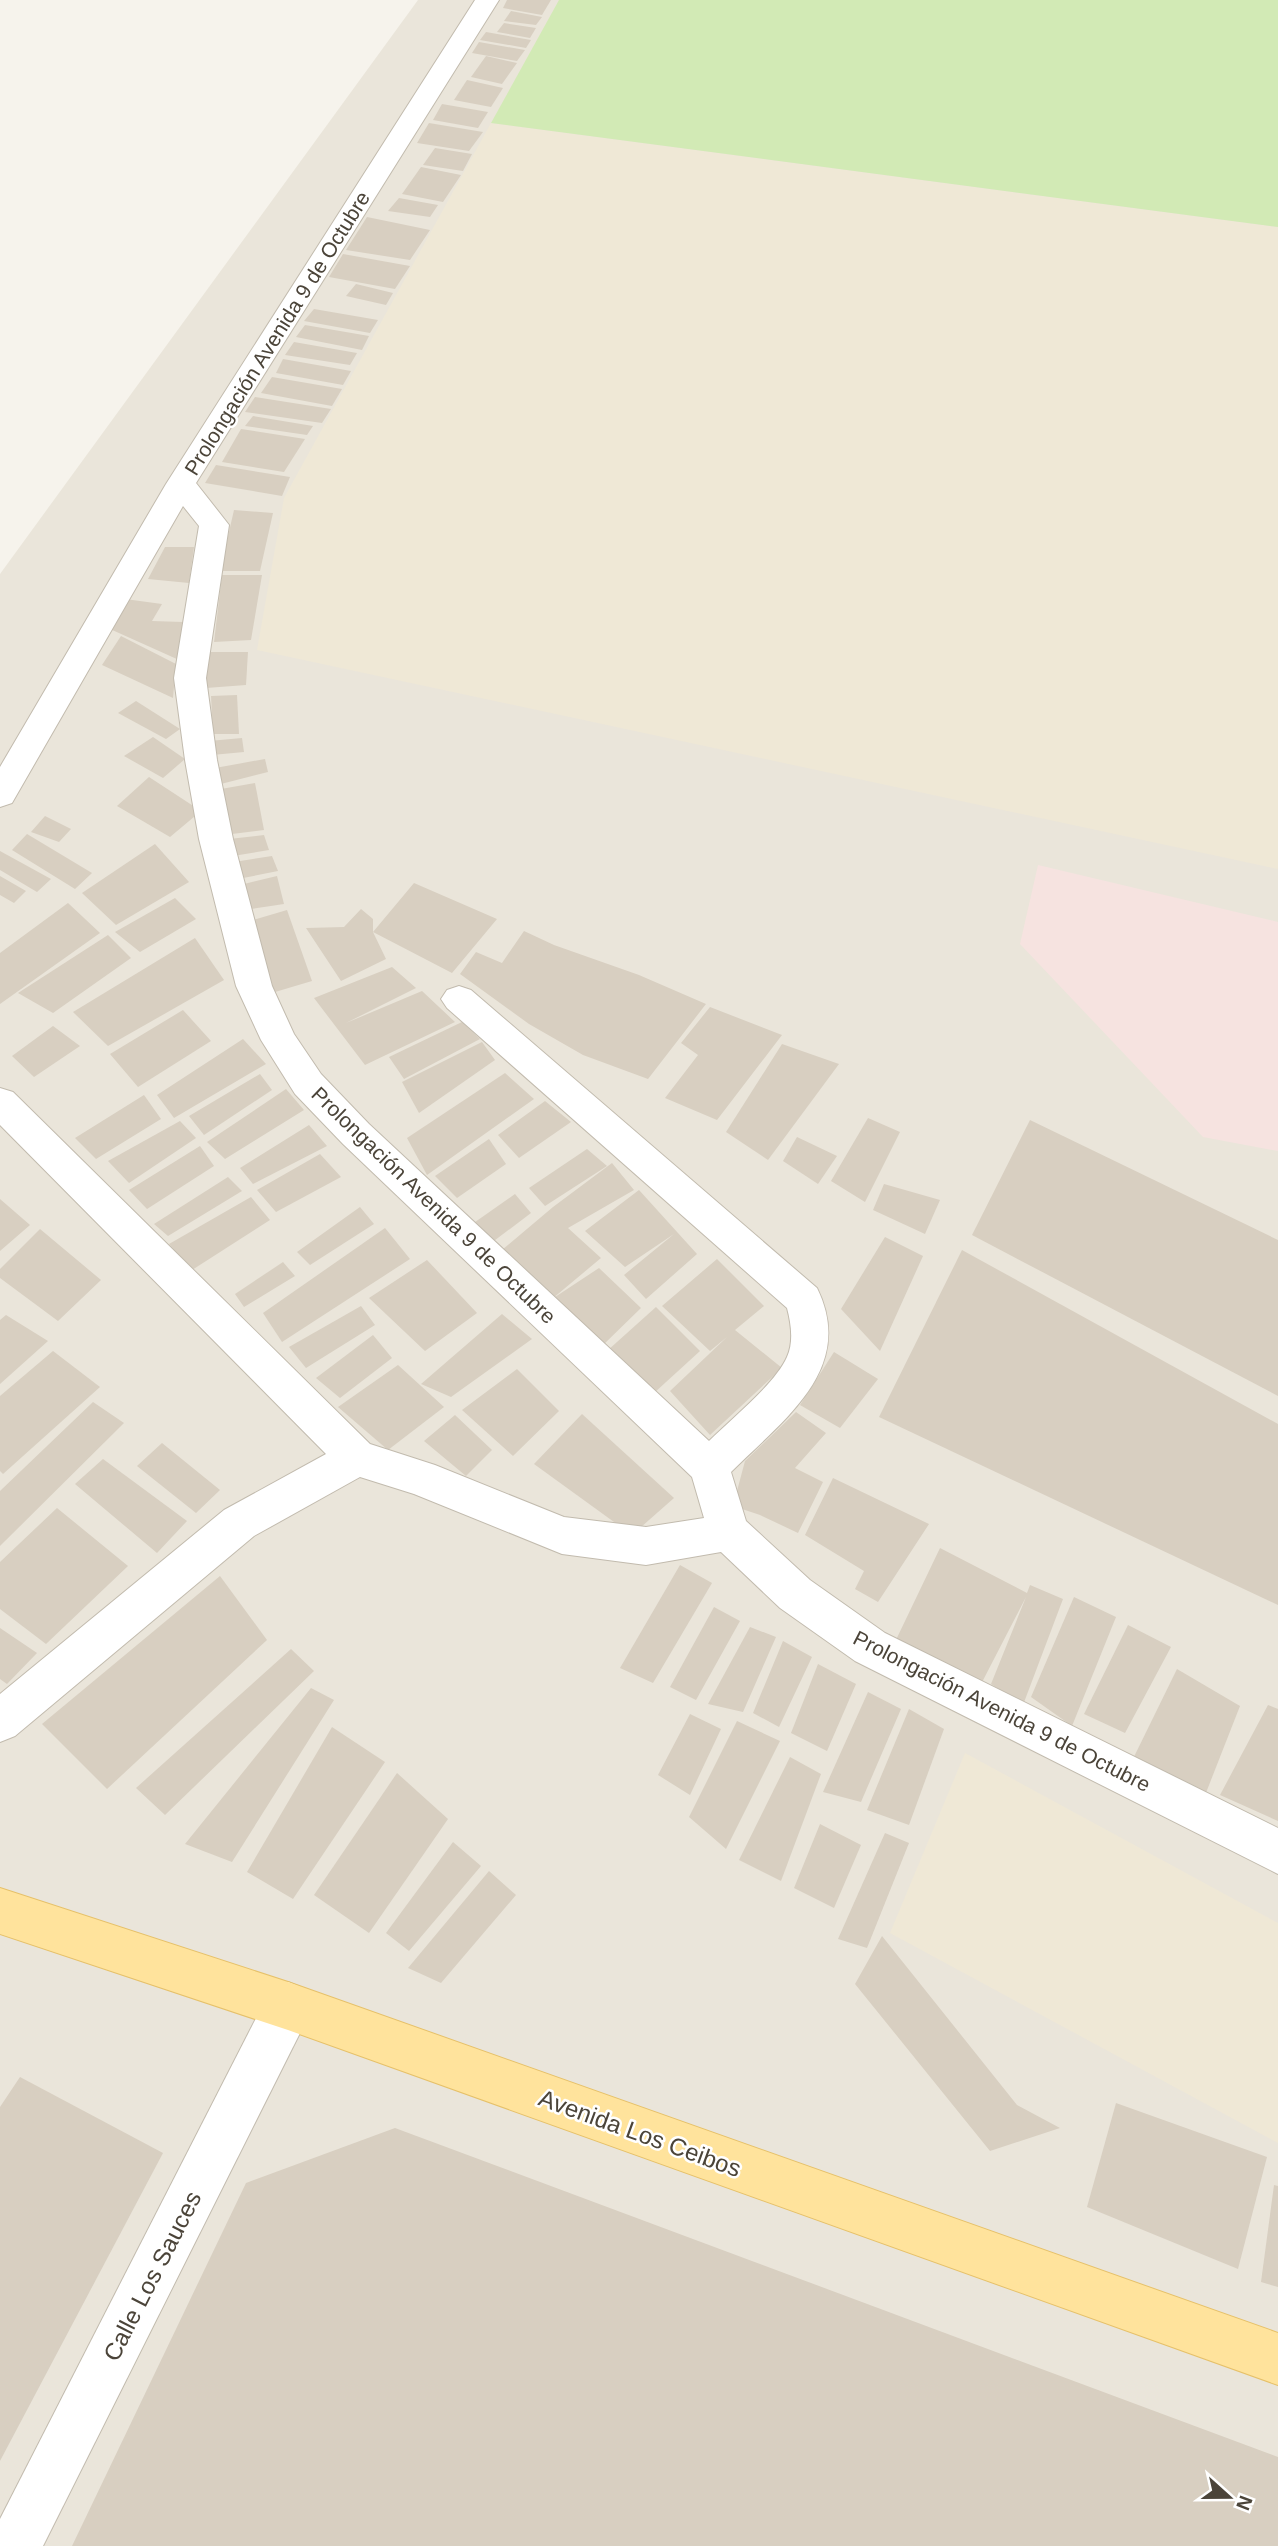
<svg xmlns="http://www.w3.org/2000/svg" width="1278" height="2546" viewBox="0 0 1278 2546" font-family="Helvetica,sans-serif">
<style>
.residential{fill:#eae5da}
.education{fill:#efe8d6}
.medical{fill:#f6e3e0}
.green{fill:#d2eab5}
.building{fill:#d8cfc1}
.lines{fill:none;stroke-linecap:round;stroke-linejoin:round}
.minor-casing{stroke:#c2bbae;stroke-width:2}
.primary-casing{stroke:#e6c16a;stroke-width:2}
.minor{fill:#fff;fill-rule:evenodd}
.primary{fill:#ffe39c;fill-rule:evenodd}
.labels{text-anchor:middle;dominant-baseline:central;stroke-width:5;stroke-linejoin:round;paint-order:stroke}
.street-label{font-size:21px;fill:#4b4439;stroke:#fff}
.near-street-label{font-size:24px;fill:#4b4439;stroke:#fff}
</style>
<rect width="100%" height="100%" fill="#f6f3ec"/>
<path class="residential" d="M418,0H1278V2546H0V574Z"/>
<g class="education">
<path d="M491,123L1278,227V869L257,650L284,498Z"/>
<path d="M965,1753L1278,1923V2143L890,1933Z"/>
</g>
<path class="medical" d="M1038,865L1278,922V1151L1203,1137L1020,944Z"/>
<path class="green" d="M559,0H1278V227L491,123Z"/>
<g class="building">
<path d="M507,0H551L542,15L503,8Z"/>
<path d="M511,11L542,17L536,25L504,21Z"/>
<path d="M504,23L536,28L530,38L497,32Z"/>
<path d="M486,32L531,40L526,48L480,40Z"/>
<path d="M479,42L525,50L517,61L472,53Z"/>
<path d="M486,56L517,63L502,84L471,77Z"/>
<path d="M467,80L503,88L491,107L454,100Z"/>
<path d="M442,104L488,112L478,128L433,120Z"/>
<path d="M429,123L483,132L469,151L417,143Z"/>
<path d="M435,148L472,154L463,171L423,165Z"/>
<path d="M421,167L461,175L443,202L402,194Z"/>
<path d="M399,198L438,205L430,217L388,211Z"/>
<path d="M367,217L430,230L410,260L346,250Z"/>
<path d="M343,254L410,266L395,289L329,277Z"/>
<path d="M356,284L393,293L386,305L346,296Z"/>
<path d="M314,309L378,320L370,333L304,321Z"/>
<path d="M305,325L369,336L362,350L296,337Z"/>
<path d="M294,342L357,353L350,365L285,355Z"/>
<path d="M283,359L351,371L343,385L276,373Z"/>
<path d="M272,377L342,389L332,406L261,393Z"/>
<path d="M255,397L331,409L322,423L245,412Z"/>
<path d="M253,416L313,426L307,435L245,426Z"/>
<path d="M241,429L305,439L284,472L222,462Z"/>
<path d="M216,465L290,477L282,496L205,483Z"/>
<path d="M234,510L273,513L260,571H220Z"/>
<path d="M165,547H194L189,583L148,579Z"/>
<path d="M222,575H262L251,640L214,642Z"/>
<path d="M125,599L162,604L152,621L183,622L179,660L110,629Z"/>
<path d="M121,636L176,664L173,698L102,665Z"/>
<path d="M208,652H248L246,685L206,688Z"/>
<path d="M237,695L239,734H213L211,696Z"/>
<path d="M136,701L180,729L166,739L118,713Z"/>
<path d="M153,737L185,759L163,778L124,756Z"/>
<path d="M242,738L244,752L212,755L209,741Z"/>
<path d="M265,759L268,772L217,785L215,768Z"/>
<path d="M149,777L201,811L170,837L117,806Z"/>
<path d="M255,783L264,830L232,834L221,789Z"/>
<path d="M45,816L71,829L59,842L31,832Z"/>
<path d="M27,834L92,873L75,889L12,850Z"/>
<path d="M264,835L269,850L233,856L229,839Z"/>
<path d="M155,844L189,882L116,925L82,893Z"/>
<path d="M0,851L51,879L37,892L0,870Z"/>
<path d="M272,856L278,871L238,879L234,862Z"/>
<path d="M0,876L26,891L14,903L0,895Z"/>
<path d="M277,876L284,904L251,909L240,885Z"/>
<path d="M414,883L497,919L452,973L373,932L386,959L341,981L306,928L344,927L361,909L373,919V932Z"/>
<path d="M175,898L196,919L140,952L115,932Z"/>
<path d="M68,903L100,933L0,1004V953Z"/>
<path d="M287,910L312,981L275,992L243,923Z"/>
<path d="M524,931L554,945L639,975L706,1004L648,1079L583,1055L529,1024L460,974L476,952L502,963Z"/>
<path d="M108,935L131,958L53,1013L18,993Z"/>
<path d="M195,938L224,980L108,1046L73,1012Z"/>
<path d="M392,967L416,988L346,1023L422,991L455,1022L365,1065L314,998Z"/>
<path d="M710,1007L782,1035L717,1120L665,1098L698,1055L681,1043Z"/>
<path d="M183,1010L211,1041L138,1087L110,1054Z"/>
<path d="M462,1022L480,1039L404,1079L389,1057Z"/>
<path d="M53,1026L80,1046L34,1077L12,1056Z"/>
<path d="M243,1039L266,1064L174,1118L157,1095Z"/>
<path d="M482,1042L495,1060L419,1113L402,1082Z"/>
<path d="M782,1044L839,1064L768,1160L726,1132Z"/>
<path d="M505,1073L534,1099L427,1175L407,1138Z"/>
<path d="M260,1074L272,1090L204,1135L189,1116Z"/>
<path d="M286,1089L304,1110L225,1159L207,1142Z"/>
<path d="M144,1095L161,1119L96,1159L75,1138Z"/>
<path d="M545,1101L571,1122L519,1158L498,1135Z"/>
<path d="M868,1118L900,1132L865,1202L831,1181Z"/>
<path d="M1030,1120L1278,1240V1396L972,1235Z"/>
<path d="M180,1121L196,1138L129,1183L108,1161Z"/>
<path d="M309,1125L327,1146L253,1184L240,1168Z"/>
<path d="M797,1137L837,1156L818,1184L783,1161Z"/>
<path d="M489,1139L506,1164L457,1198L435,1176Z"/>
<path d="M200,1146L214,1166L147,1209L129,1190Z"/>
<path d="M587,1149L607,1166L545,1206L529,1188Z"/>
<path d="M320,1154L341,1177L276,1212L257,1190Z"/>
<path d="M612,1163L634,1190L568,1228L601,1258L552,1299L599,1268L641,1308L601,1347L502,1250L553,1207Z"/>
<path d="M228,1177L242,1191L168,1236L154,1224Z"/>
<path d="M884,1184L940,1200L925,1234L873,1210Z"/>
<path d="M639,1190L697,1254L646,1299L624,1275L674,1234L625,1267L585,1231Z"/>
<path d="M515,1194L531,1213L486,1247L468,1227Z"/>
<path d="M251,1197L270,1220L192,1270L169,1244Z"/>
<path d="M0,1199L30,1225L0,1251Z"/>
<path d="M360,1207L374,1224L310,1265L297,1252Z"/>
<path d="M385,1228L410,1259L282,1342L263,1313Z"/>
<path d="M40,1229L101,1280L58,1321L0,1278V1269Z"/>
<path d="M885,1237L923,1256L880,1351L841,1309Z"/>
<path d="M962,1250L1278,1424V1605L879,1417Z"/>
<path d="M717,1259L764,1306L735,1330L782,1368L710,1435L670,1391L727,1337L710,1351L662,1306Z"/>
<path d="M427,1260L477,1313L425,1351L369,1298Z"/>
<path d="M283,1262L295,1276L244,1307L235,1294Z"/>
<path d="M361,1306L375,1325L306,1368L289,1347Z"/>
<path d="M656,1307L700,1351L654,1393L607,1351Z"/>
<path d="M502,1314L532,1339L451,1397L421,1384Z"/>
<path d="M6,1315L48,1341L0,1384V1320Z"/>
<path d="M373,1335L392,1358L340,1398L316,1378Z"/>
<path d="M53,1351L100,1387L3,1474L0,1471V1396Z"/>
<path d="M834,1352L878,1379L840,1428L800,1405Z"/>
<path d="M398,1365L444,1407L388,1450L338,1407Z"/>
<path d="M517,1369L559,1411L513,1456L462,1410Z"/>
<path d="M93,1402L124,1423L0,1546V1491Z"/>
<path d="M796,1412L826,1433L795,1468L823,1482L798,1533L760,1515L733,1506L745,1461Z"/>
<path d="M582,1414L674,1498L632,1535L534,1464Z"/>
<path d="M455,1415L492,1450L466,1476L424,1441Z"/>
<path d="M162,1443L220,1490L196,1513L137,1466Z"/>
<path d="M103,1459L187,1521L157,1553L75,1484Z"/>
<path d="M833,1478L929,1524L878,1602L855,1589L864,1571L805,1535Z"/>
<path d="M57,1508L128,1566L46,1644L0,1609V1562Z"/>
<path d="M940,1548L1027,1593L1030,1585L1063,1599L1023,1705L991,1684L1026,1597L978,1690L894,1644Z"/>
<path d="M680,1565L712,1583L653,1683L620,1668Z"/>
<path d="M220,1576L267,1640L107,1789L42,1724Z"/>
<path d="M1074,1597L1116,1617L1072,1726L1031,1697Z"/>
<path d="M714,1607L740,1621L696,1700L670,1687Z"/>
<path d="M1128,1625L1171,1647L1125,1733L1084,1714Z"/>
<path d="M750,1627L776,1637L743,1712L708,1704Z"/>
<path d="M0,1628L37,1653L7,1684L0,1679Z"/>
<path d="M783,1641L812,1657L779,1727L753,1713Z"/>
<path d="M291,1649L314,1671L165,1815L136,1788Z"/>
<path d="M818,1664L856,1684L827,1751L791,1733Z"/>
<path d="M1177,1669L1240,1706L1202,1803L1128,1769Z"/>
<path d="M311,1688L334,1700L232,1862L185,1844Z"/>
<path d="M868,1692L901,1709L861,1802L823,1792Z"/>
<path d="M1268,1705L1278,1709V1821L1220,1795Z"/>
<path d="M909,1709L944,1729L909,1825L867,1810Z"/>
<path d="M690,1714L721,1729L690,1795L658,1775Z"/>
<path d="M737,1721L780,1741L726,1849L689,1817Z"/>
<path d="M332,1727L385,1762L293,1899L247,1872Z"/>
<path d="M790,1757L821,1774L781,1881L739,1860Z"/>
<path d="M397,1773L448,1819L369,1933L314,1895Z"/>
<path d="M820,1824L861,1845L834,1908L794,1888Z"/>
<path d="M885,1833L909,1843L867,1948L838,1939Z"/>
<path d="M453,1842L481,1866L409,1951L386,1933Z"/>
<path d="M489,1871L516,1895L441,1983L408,1968Z"/>
<path d="M882,1936L1017,2105L1060,2128L990,2151L855,1984Z"/>
<path d="M20,2077L163,2153L0,2461V2107Z"/>
<path d="M1116,2103L1267,2157L1238,2269L1087,2207Z"/>
<path d="M395,2128L1278,2457V2546H72L246,2183Z"/>
<path d="M1274,2185L1278,2186V2287L1261,2282Z"/>
</g>
<g class="lines">
<g class="minor-casing">
<g id="minor">
<path d="M475,0H499L196,483L229,525L206,678L217,760L233,839L272,986L294,1034L321,1074L369,1124L709,1441C730,1420 776,1383 787,1357C794,1342 791,1323 787,1308L447,1008L441,999L447,990L459,986L471,990L817,1288C857,1369 783,1420 731,1472L746,1521L810,1580L885,1633L1278,1828V1874L855,1661L780,1608L721,1552L646,1565L562,1554L414,1494L360,1477L254,1536L15,1736L0,1742V1694L224,1510L326,1454L0,1125V1088L13,1092L370,1444L435,1465L564,1517L646,1527L704,1518L692,1477L343,1144L295,1094L261,1040L236,986L199,839L185,760L174,678L199,526L183,506L12,803L0,807V767L166,484Z"/>
<path d="M288,1982L305,1989L312,2006L305,2023L43,2546H0V2519L271,1989Z"/>
</g>
</g>
<g class="primary-casing">
<path id="primary" d="M0,1888L288,1982L1278,2333V2385L288,2030L0,1934Z"/>
</g>
<use href="#minor" class="minor"/>
<use href="#primary" class="primary"/>
</g>
<g class="labels">
<g class="street-label">
<text transform="translate(277 333) rotate(-58)">Prolongación Avenida 9 de Octubre</text>
<text transform="translate(434 1205) rotate(44)">Prolongación Avenida 9 de Octubre</text>
<text transform="translate(1002 1711) rotate(27)">Prolongación Avenida 9 de Octubre</text>
</g>
<g class="near-street-label">
<text transform="translate(640 2133) rotate(20)">Avenida Los Ceibos</text>
<text transform="translate(152 2276) rotate(-63)">Calle Los Sauces</text>
</g>
</g>
<g transform="translate(1229 2497) rotate(111)" stroke="#ffffff" stroke-width="5" paint-order="stroke">
<path d="M0-5L12 26L0 18L-12 26Z" fill="#4b4439"/>
<text y="-10" font-size="19" font-weight="bold" text-anchor="middle" fill="#4b4439">N</text>
</g>
</svg>
